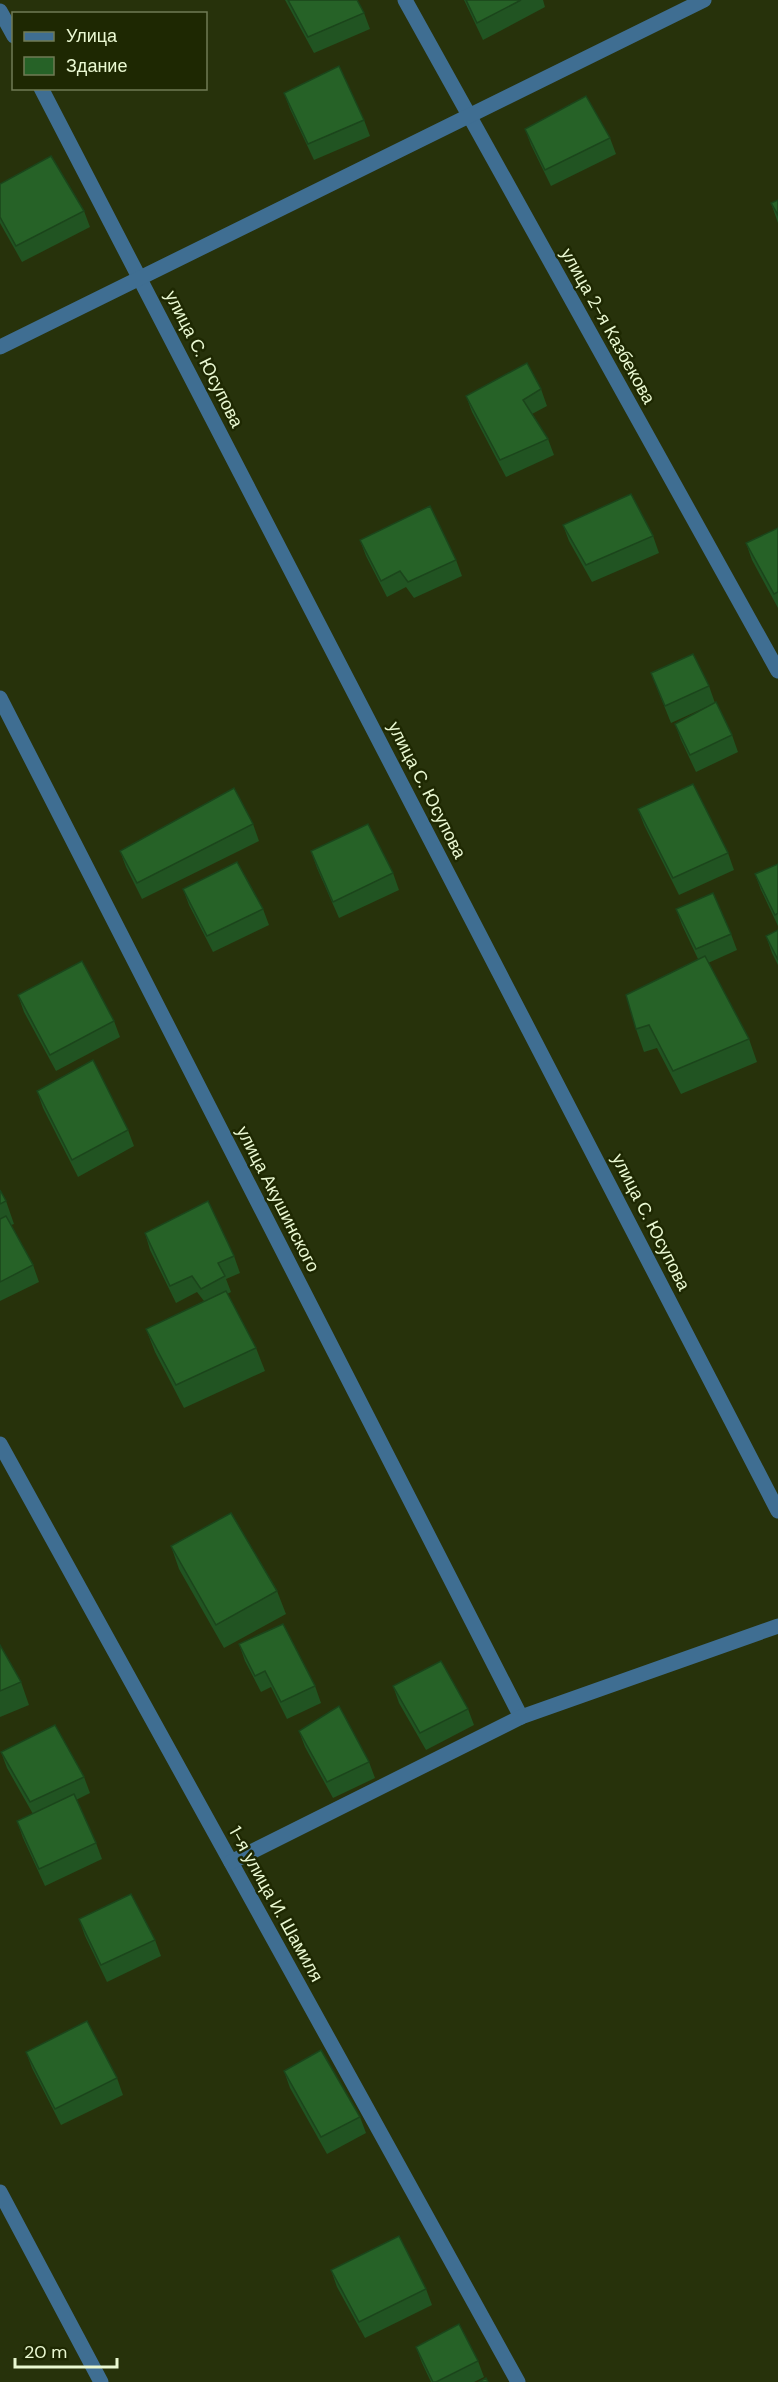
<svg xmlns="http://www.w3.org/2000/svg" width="778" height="2382" viewBox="0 0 778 2382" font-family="'DM Sans',sans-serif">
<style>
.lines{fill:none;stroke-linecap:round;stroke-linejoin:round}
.street{stroke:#3f6e92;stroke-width:15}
.wall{fill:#215422}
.building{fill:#266227;stroke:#1b451b;stroke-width:1.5}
.labels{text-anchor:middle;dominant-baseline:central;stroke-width:5;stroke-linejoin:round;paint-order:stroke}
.street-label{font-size:18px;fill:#eaf8d2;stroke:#1e2802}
</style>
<rect width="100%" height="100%" fill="#27320b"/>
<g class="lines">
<g class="street">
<path d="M405,0L778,671"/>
<path d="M0,11L14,36"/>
<path d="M41,88L778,1511"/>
<path d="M0,347L704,0"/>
<path d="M0,698L521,1717"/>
<path d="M0,1444L518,2382"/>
<path d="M231,1862L521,1717L778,1626"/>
<path d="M0,2192L101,2382"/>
</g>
</g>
<g class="wall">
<path d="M285,0H357L364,13L370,29L314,53Z"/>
<path d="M464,0H543L545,7L483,40Z"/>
<path d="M284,93L364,120L370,136L314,160L290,109Z"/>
<path d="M525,129L610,138L616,154L551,186L531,145Z"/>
<path d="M0,184L84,211L90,227L22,262L0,223Z"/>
<path d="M778,200V223L771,203Z"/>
<path d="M541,389L547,406L532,414L548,439L554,455L506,477L472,412L466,396Z"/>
<path d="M563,525L653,536L659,553L592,582L569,541Z"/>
<path d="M778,528V608L752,560L746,543Z"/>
<path d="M360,540L456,560L462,576L414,598L406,587L387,597L366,556Z"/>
<path d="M651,673L709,686L715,703L732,735L738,752L696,772L681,740L675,724L715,703L671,723Z"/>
<path d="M638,809L728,853L734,870L679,895L644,825Z"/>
<path d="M253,824L259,841L142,899L126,867L120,851Z"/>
<path d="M311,851L393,873L399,890L339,918L317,868Z"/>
<path d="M778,864V926L761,890L755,874Z"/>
<path d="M183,889L263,909L269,925L213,952L189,905Z"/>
<path d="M676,909L731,934L737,950L708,963L749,1039L757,1062L681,1094L657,1048L644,1052L636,1029L698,959L682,925Z"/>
<path d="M778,930V965L772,953L766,936Z"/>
<path d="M18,995L114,1021L120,1037L56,1071L24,1012Z"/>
<path d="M37,1091L128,1130L134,1146L78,1177L43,1108Z"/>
<path d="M0,1190L6,1201L14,1224L11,1225L33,1265L39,1282L0,1301Z"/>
<path d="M145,1233L234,1256L240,1273L226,1279L231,1292L227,1294L256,1348L265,1371L184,1408L155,1352L146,1329L204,1301L197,1292L176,1303L150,1250Z"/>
<path d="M171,1546L277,1591L286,1614L224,1648L179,1569Z"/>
<path d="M239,1644L315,1686L321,1703L287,1719L271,1687L261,1692L245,1661Z"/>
<path d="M0,1645L21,1682L29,1705L0,1717Z"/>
<path d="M393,1686L468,1709L474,1725L426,1750L399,1703Z"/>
<path d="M299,1731L369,1762L375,1778L333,1798L305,1747Z"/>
<path d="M1,1752L84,1777L90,1793L76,1800L96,1843L102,1859L45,1886L23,1838L17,1821L33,1814L7,1768Z"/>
<path d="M79,1919L155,1940L161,1956L107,1982L85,1936Z"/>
<path d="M26,2052L117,2078L123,2095L61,2125L32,2068Z"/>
<path d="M284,2071L360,2117L366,2133L327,2154L290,2088Z"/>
<path d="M331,2270L426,2289L432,2305L365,2338L337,2287Z"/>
<path d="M416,2347L478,2361L484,2377L474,2382H431L422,2363Z"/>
</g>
<g class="building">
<path d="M288,0H357L364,13L308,37Z"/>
<path d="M466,0H521L477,23Z"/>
<path d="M339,66L364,120L308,144L284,93Z"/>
<path d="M586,96L610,138L545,170L525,129Z"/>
<path d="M51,156L84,211L16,246L0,217V184Z"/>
<path d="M778,200V215L771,203Z"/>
<path d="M527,363L541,389L523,400L548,439L500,460L466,396Z"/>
<path d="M631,494L653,536L586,565L563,525Z"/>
<path d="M430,506L456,560L408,582L400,571L381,581L360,540Z"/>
<path d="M778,528V592L774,594L746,543Z"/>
<path d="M693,654L709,686L665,706L651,673Z"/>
<path d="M716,702L732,735L690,755L675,724Z"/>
<path d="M693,784L728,853L673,878L638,809Z"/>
<path d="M234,788L253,824L137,883L120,851Z"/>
<path d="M368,824L393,873L333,902L311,851Z"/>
<path d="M237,862L263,909L207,936L183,889Z"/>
<path d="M778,864V913L775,915L755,874Z"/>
<path d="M713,893L731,934L696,949L676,909Z"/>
<path d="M778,930V960L766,936Z"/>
<path d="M705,956L749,1039L673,1071L649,1025L636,1029L626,995Z"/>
<path d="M82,961L114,1021L50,1055L18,995Z"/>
<path d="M93,1060L128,1130L72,1160L37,1091Z"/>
<path d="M0,1190L6,1201L0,1204Z"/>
<path d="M208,1201L234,1256L218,1263L225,1276L201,1289L192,1276L170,1286L145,1233Z"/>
<path d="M6,1216L33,1265L0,1282V1219Z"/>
<path d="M226,1291L256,1348L176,1385L146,1329Z"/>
<path d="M231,1513L277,1591L216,1625L171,1546Z"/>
<path d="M283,1624L315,1686L281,1702L265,1671L255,1676L239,1644Z"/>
<path d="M0,1645L21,1682L0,1691Z"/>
<path d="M441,1661L468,1709L420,1733L393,1686Z"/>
<path d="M339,1706L369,1762L327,1782L299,1731Z"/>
<path d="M55,1725L84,1777L30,1802L1,1752Z"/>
<path d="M74,1794L96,1843L39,1869L17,1821Z"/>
<path d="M131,1894L155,1940L101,1965L79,1919Z"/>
<path d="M87,2021L117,2078L55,2109L26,2052Z"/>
<path d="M321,2050L360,2117L321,2137L284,2071Z"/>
<path d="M399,2236L426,2289L359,2322L331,2270Z"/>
<path d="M459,2324L478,2361L436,2382H433L416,2347Z"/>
<path d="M486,2378L488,2382H479Z"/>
</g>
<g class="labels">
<g class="street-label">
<text transform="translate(608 326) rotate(61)">улица 2-я Казбекова</text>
<text transform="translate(204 359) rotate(63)">улица С. Юсупова</text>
<text transform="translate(427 790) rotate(63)">улица С. Юсупова</text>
<text transform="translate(278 1199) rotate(63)">улица Акушинского</text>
<text transform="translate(651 1222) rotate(63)">улица С. Юсупова</text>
<text transform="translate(276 1904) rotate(61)">1-я улица И. Шамиля</text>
</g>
</g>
<rect x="12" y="12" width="195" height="78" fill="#1e2802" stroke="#707b55" stroke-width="1.5"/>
<rect x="24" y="32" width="30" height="9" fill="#3f6e92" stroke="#707b55" stroke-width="1.5"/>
<text x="66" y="42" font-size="18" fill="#eaf8d2">Улица</text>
<rect x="24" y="57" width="30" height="18" fill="#266227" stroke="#707b55" stroke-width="1.5"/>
<text x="66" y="72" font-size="18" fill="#eaf8d2">Здание</text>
<path d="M15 2358v9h102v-9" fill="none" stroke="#eaf8d2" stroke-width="3"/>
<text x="24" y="2358" font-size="18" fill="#eaf8d2" stroke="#1e2802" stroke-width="4.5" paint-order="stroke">20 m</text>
</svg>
